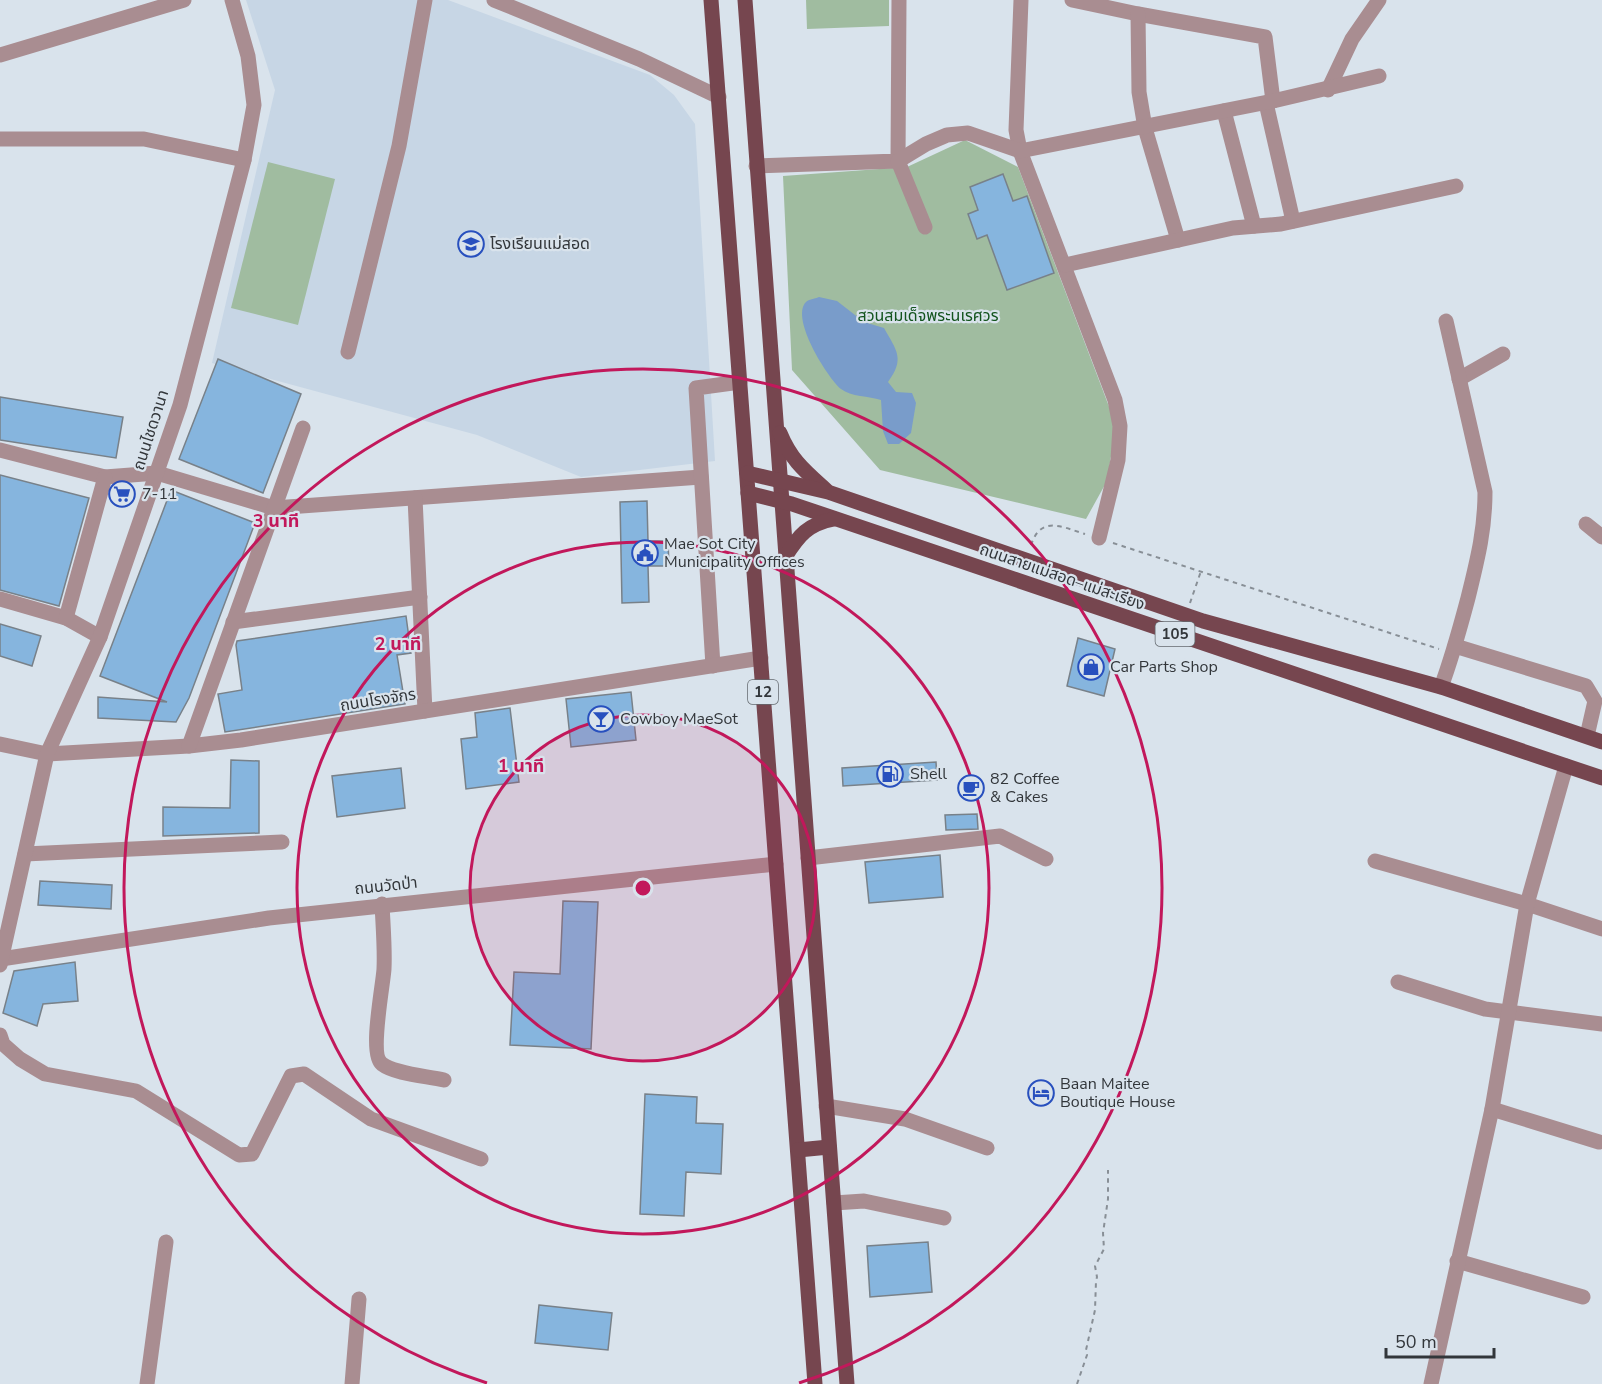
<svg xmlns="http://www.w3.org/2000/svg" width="1602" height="1384" viewBox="0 0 1602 1384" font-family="'Nunito Sans','Noto Sans Thai',sans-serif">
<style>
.built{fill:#c7d6e5}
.green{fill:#a0bca0}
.water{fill:#799cca}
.building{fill:#86b5de;stroke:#788189;stroke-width:1.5}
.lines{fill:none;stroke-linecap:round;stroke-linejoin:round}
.path{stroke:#888f96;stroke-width:2;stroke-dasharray:4.5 4.5;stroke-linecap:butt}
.minor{stroke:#a98d91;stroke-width:15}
.major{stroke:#76464f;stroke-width:15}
.ring{fill:none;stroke:#c2185b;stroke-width:3}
.labels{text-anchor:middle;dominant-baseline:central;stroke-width:4.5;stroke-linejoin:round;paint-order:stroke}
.shield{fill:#d9e3ec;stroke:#646a6f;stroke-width:1.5}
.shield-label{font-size:15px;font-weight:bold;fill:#32363a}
.poi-label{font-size:16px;fill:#32363a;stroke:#d9e3ec;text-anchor:start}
.park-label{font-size:16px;fill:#13541d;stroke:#d9e3ec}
.street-label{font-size:16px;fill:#32363a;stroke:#d9e3ec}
.centre{fill:#c2185b;stroke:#d9e3ec;stroke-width:3}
.ring-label{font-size:18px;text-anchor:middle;font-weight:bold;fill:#c2185b;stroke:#d9e3ec;stroke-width:4.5;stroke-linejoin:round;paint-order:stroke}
</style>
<rect width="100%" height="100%" fill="#d9e3ec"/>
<path class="built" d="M246,0H448L650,75L674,95L695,124L715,461L581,477L477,435L212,363L275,90Z"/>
<g class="green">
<path d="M806,0H889V26L807,29Z"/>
<path d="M965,140L1018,167L1116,425L1107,481L1086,519L880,470L792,370L783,176L907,167Z"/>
<path d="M268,162L335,179L298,325L231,308Z"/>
</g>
<path class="water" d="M819,297L837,301L864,322L884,328C897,351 905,359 888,382L896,392L912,393L916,403L911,433L899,444H888L883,431L881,400C869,396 851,397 841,389C827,377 790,318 806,302C809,299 814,299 819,297Z"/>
<g class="building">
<path d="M1003,174L1013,201L1027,196L1054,273L1007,290L987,235L977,239L968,214L978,210L970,187Z"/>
<path d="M218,359L301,394L263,493L179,459Z"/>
<path d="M0,397L123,417L116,458L0,440Z"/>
<path d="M0,475L89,498L59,606L0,590Z"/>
<path d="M171,490L255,523L189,698L176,722L98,718V697L167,702L100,676Z"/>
<path d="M647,501L648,541H668L669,566H648L649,602L622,603L620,502Z"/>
<path d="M406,616L411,653L397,655L405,704L225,732L218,694L242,690L236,645L237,641Z"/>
<path d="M0,624L41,636L32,666L0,656Z"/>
<path d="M1078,638L1115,649L1104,696L1067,686Z"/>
<path d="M631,692L636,740L571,747L566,699Z"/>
<path d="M510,708L519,782L466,789L461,739L477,737L475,713Z"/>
<path d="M231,760L259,761V833L163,836V807L230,808Z"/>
<path d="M936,762L937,780L843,786L842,768Z"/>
<path d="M401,768L405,808L337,817L332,776Z"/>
<path d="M977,814L978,829L946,830L945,815Z"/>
<path d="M940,855L943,897L869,903L865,862Z"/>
<path d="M40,881L112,885L111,909L38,905Z"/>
<path d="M563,901L598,902L591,1049L510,1045L514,972L560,974Z"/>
<path d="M75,962L78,1001L43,1004L37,1026L3,1013L14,971Z"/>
<path d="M645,1094L697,1097L696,1123L723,1124L721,1174L686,1172L684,1216L640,1214Z"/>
<path d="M928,1242L932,1292L870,1297L867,1246Z"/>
<path d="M539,1305L612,1313L608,1350L535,1343Z"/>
</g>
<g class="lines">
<g class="path">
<path d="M1113,543L1439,649"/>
<path d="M1031,545C1041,515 1062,527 1085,534"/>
<path d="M1190,603L1201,571"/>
<path d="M1077,1384L1087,1355L1086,1350L1095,1310L1096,1281L1097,1277L1095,1266L1104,1249L1103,1233L1108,1199V1170"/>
</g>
<g class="minor">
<path d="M494,0L639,59L719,97"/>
<path d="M1021,0L1016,130L1020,151L1115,400L1120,426L1118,460L1099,538"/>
<path d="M1072,0L1138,14L1265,37L1273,101"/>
<path d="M1138,14L1139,92L1145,128L1178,240"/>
<path d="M0,55L184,0"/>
<path d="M1328,90L1352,39L1379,0"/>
<path d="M1266,103L1293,221"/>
<path d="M1224,111L1254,226"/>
<path d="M0,139H144L244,160"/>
<path d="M756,166L898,161L899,0"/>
<path d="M925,227L898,161L926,144L947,135L968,133L1020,151L1273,101L1379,76"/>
<path d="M1065,265L1233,228L1281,224L1456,186"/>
<path d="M348,352L399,146L425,0"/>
<path d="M1459,379L1503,354"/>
<path d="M0,450L105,477L157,473L274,508L701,477"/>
<path d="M415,498L425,711"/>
<path d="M1586,524L1602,537"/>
<path d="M0,599L66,618L100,637"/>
<path d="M66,618L105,477"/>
<path d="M233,622L420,597"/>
<path d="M1455,646L1586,686L1595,701L1587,736"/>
<path d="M713,666L696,388L740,382"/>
<path d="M1441,687C1452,658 1460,628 1468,598C1477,561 1485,531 1485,492L1446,321"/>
<path d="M0,744L47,754L189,746L241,740L761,658"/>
<path d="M189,746L303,428"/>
<path d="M25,854L282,842"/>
<path d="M808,858L1000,836L1046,859"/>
<path d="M1375,861L1527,904L1602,929"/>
<path d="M382,904C383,926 385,948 384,969C383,986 369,1055 382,1064C395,1074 427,1076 444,1080"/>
<path d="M1,959L269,918L776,864"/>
<path d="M0,965L47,754L100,637L180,405L244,160L254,105L248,56L232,0"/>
<path d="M1398,982L1485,1009L1602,1024"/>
<path d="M0,1035L3,1044L20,1059L45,1074L136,1091L239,1155L252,1154L291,1076L304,1074L371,1119L481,1159"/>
<path d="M826,1106L905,1119L987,1148"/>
<path d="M1492,1109L1599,1142"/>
<path d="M834,1203L864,1201L944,1218"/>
<path d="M1457,1261L1583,1297"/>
<path d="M147,1384L166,1242"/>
<path d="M352,1384L359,1299"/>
<path d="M1431,1384L1492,1109L1527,904L1566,766"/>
</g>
<g class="major">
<path d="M711,0L815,1384"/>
<path d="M745,0L847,1384"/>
<path d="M780,433C791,460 805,471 826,490"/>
<path d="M747,473L828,492L1203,621L1441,687L1602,742"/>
<path d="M748,493L792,504L1602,778"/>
<path d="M785,557C799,535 808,524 834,519"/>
<path d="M798,1150L829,1147"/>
</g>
</g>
<circle cx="643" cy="888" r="173" fill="#c2185b" fill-opacity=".12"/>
<g class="ring">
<circle cx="643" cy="888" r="173"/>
<circle cx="643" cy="888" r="346"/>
<path d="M487 1383A519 519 0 1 1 799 1383"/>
</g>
<defs>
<g id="school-ring" transform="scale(1.35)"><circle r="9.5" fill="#d9e3ec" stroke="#2850be" stroke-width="1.5"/><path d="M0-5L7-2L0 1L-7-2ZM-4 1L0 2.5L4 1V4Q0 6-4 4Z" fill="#2850be"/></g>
<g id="supermarket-ring" transform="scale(1.35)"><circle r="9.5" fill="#d9e3ec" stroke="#2850be" stroke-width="1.5"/><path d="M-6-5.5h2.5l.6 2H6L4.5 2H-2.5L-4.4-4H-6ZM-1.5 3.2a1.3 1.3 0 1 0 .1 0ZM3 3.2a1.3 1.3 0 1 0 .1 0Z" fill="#2850be"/></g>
<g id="civic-ring" transform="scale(1.35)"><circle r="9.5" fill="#d9e3ec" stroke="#2850be" stroke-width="1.5"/><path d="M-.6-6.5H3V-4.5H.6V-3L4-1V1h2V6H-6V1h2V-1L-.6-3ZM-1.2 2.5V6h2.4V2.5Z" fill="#2850be"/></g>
<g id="shop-ring" transform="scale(1.35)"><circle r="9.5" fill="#d9e3ec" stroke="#2850be" stroke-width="1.5"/><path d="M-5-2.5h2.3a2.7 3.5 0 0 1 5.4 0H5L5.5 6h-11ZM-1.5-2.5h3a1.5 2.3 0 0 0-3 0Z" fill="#2850be"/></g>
<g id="bar-ring" transform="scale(1.35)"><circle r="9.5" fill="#d9e3ec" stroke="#2850be" stroke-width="1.5"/><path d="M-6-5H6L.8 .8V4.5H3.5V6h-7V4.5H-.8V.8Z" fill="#2850be"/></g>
<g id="fuel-ring" transform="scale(1.35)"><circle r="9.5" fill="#d9e3ec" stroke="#2850be" stroke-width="1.5"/><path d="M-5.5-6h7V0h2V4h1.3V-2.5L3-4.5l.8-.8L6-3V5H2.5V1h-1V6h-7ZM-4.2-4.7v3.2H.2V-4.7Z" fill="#2850be"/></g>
<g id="cafe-ring" transform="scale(1.35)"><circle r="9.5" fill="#d9e3ec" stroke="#2850be" stroke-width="1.5"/><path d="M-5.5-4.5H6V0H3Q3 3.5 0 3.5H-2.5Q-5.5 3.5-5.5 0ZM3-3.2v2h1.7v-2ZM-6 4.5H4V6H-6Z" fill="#2850be"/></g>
<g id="hotel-ring" transform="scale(1.35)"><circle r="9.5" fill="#d9e3ec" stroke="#2850be" stroke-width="1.5"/><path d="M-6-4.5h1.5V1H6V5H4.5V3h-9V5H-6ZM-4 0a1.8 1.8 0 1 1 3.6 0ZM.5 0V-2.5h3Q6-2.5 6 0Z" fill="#2850be"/></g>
</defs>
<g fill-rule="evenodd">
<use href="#school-ring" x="471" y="244"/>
<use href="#supermarket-ring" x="122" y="494"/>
<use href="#civic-ring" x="645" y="553"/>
<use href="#shop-ring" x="1091" y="667"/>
<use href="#bar-ring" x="601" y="719"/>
<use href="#fuel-ring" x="890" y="774"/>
<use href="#cafe-ring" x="971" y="788"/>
<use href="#hotel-ring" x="1041" y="1093"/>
</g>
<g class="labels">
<g class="shield">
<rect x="1155.5" y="622" width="39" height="24" rx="4.5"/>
<rect x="748" y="680" width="30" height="24" rx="4.5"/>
</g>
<g class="shield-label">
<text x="1175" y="634">105</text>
<text x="763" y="692">12</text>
</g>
<g class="poi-label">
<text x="490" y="244">โรงเรียนแม่สอด</text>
<text x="142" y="494">7-11</text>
<text x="664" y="544">Mae Sot City<tspan x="664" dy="18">Municipality Offices</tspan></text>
<text x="1110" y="667">Car Parts Shop</text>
<text x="620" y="719">Cowboy MaeSot</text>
<text x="910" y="774">Shell</text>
<text x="990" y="779">82 Coffee<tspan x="990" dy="18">&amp; Cakes</tspan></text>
<text x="1060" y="1084">Baan Maitee<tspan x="1060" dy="18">Boutique House</tspan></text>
</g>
<g class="park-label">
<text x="928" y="316">สวนสมเด็จพระนเรศวร</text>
</g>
<g class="street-label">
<text transform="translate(151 430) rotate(-72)">ถนนไชดวานา</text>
<text transform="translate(1062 577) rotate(19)">ถนนสายแม่สอด–แม่สะเรียง</text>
<text transform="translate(378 700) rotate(-9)">ถนนโรงจักร</text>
<text transform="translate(386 886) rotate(-6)">ถนนวัดป่า</text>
</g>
</g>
<circle cx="643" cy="888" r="9" class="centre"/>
<g class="ring-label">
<text x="276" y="527">3 นาที</text>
<text x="398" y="650">2 นาที</text>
<text x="521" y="772">1 นาที</text>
</g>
<path d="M1386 1348v9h108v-9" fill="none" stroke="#32363a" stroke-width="3"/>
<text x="1395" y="1348" font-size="18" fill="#32363a" stroke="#d9e3ec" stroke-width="4.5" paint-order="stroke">50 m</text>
</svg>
